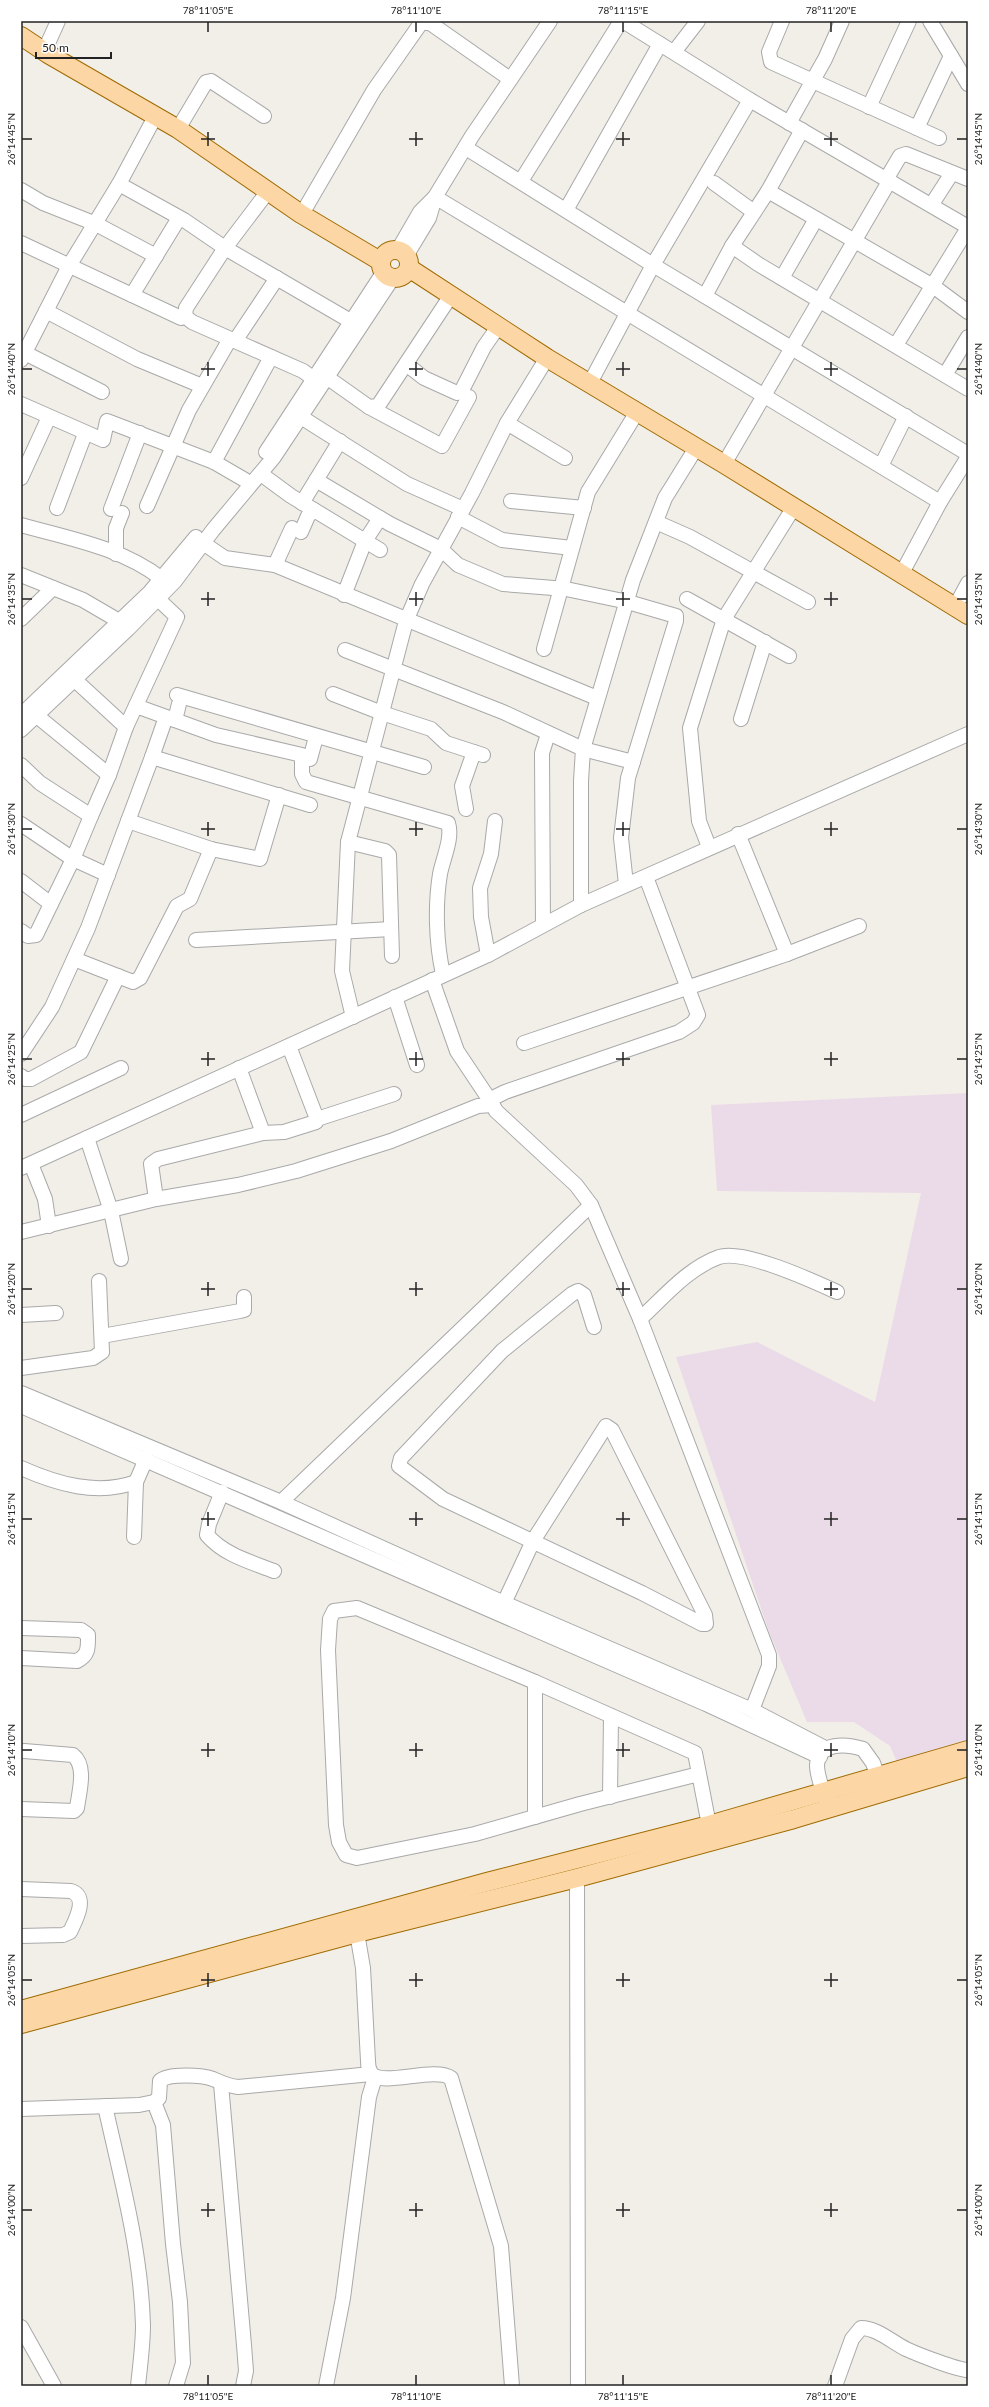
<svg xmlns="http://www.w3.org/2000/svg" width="989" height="2407" viewBox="0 0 989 2407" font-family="Lato,sans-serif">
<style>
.industrial{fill:#ebdbe8}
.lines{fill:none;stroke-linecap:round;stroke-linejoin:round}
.minor-casing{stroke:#a9a9a9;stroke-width:16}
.major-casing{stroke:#a06b00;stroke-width:20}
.minor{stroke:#fff;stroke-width:14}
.major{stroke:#fcd6a4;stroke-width:18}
.ticks{fill:none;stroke:#222;stroke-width:1.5}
.neatline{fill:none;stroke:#222;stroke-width:1.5}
.ticks-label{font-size:10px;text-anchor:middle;fill:#222}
</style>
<rect width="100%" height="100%" fill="#f2efe9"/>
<path class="industrial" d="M968,1093V1740L897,1762L890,1746L854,1722H807L769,1632L676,1357L757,1342L875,1402L921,1193L717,1191L711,1105Z"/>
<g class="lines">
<g class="minor-casing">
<g id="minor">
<path d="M623,21L750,100L968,227"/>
<path d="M782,21L769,52L771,62L939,138"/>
<path d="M930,21L968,84"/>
<path d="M44,52L58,21"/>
<path d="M674,52L698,21"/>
<path d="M750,100L653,265L968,454"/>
<path d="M869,107L909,21"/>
<path d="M789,123L825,59L842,21"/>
<path d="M917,128L951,56"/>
<path d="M178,129L206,82L211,81L264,116"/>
<path d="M802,130L768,191L732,246L758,264L968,389"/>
<path d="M466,148L653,265L590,383"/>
<path d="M887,178L900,156L906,154L968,179"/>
<path d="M521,181L621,21"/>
<path d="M714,183L754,212"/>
<path d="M119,184L184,220L225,248L186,308L185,316L192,322L303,371L314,379"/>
<path d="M21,190L43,203L96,224L156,256"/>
<path d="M269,190L225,248L359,326"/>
<path d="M768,191L933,286L968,312"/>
<path d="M435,197L940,502"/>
<path d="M932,204L952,173"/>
<path d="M306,207L374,90L421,23H430L510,79"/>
<path d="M566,210L660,44"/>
<path d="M21,243L181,318L185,316"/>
<path d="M398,250L420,212L435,197L472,136L550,21"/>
<path d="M406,256L429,218L434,201"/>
<path d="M782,278L816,219"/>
<path d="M132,295L179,218"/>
<path d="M705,296L732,246"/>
<path d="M46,311L137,359L202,386"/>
<path d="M235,341L277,278"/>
<path d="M896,345L968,228"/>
<path d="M25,353L102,392"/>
<path d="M21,360L69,266L119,184L156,115"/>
<path d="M406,364L424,378L457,393L461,392L484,347L498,327"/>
<path d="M945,375L968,337"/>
<path d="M328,378L369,407L378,406L446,303"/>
<path d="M21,404L103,440L107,421L214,462L245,480"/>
<path d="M369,407L442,446L469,397"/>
<path d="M293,412L407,484L463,509"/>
<path d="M507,423L565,458"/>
<path d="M266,452L383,273"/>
<path d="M214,462L271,357"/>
<path d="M724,464L890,180"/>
<path d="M881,466L906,416"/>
<path d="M261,474L291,496L380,550"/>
<path d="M21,478L49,417"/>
<path d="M316,480L390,524L441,549L458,565L503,584L566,589L628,602L676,616V621L628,778L621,838L626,884"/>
<path d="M511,501L584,508"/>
<path d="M302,503L340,441"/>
<path d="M147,506L189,410L230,339"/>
<path d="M57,508L85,434"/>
<path d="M111,509L140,433"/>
<path d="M458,517L502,540L572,548"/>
<path d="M656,522L690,537L808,602"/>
<path d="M21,525C68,538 123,548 162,579"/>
<path d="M301,532L308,516L314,510"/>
<path d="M203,543L225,558L275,565L597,698"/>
<path d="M116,554V528L122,513"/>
<path d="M275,565L292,528"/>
<path d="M902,573L940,502L968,457"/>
<path d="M21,575L83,600L119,621"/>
<path d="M344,595L365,541L380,518"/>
<path d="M687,599L789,656"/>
<path d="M955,607L968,583"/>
<path d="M21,619L53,588"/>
<path d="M544,649L588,492L637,412"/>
<path d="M345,650L503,712L583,749L633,762"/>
<path d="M333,694L382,713L431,729L446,743L483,755"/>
<path d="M177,695L424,767"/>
<path d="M136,706L216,735L302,755V774L306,782L448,823C453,838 443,858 440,874C435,905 436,943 443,974"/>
<path d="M21,715L150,592L196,537"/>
<path d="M37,716L109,775L126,727L75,680"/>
<path d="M166,717L152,757L310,805"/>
<path d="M741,719L765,642"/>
<path d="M175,720L179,704"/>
<path d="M126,727L177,617L158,599"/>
<path d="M21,730L128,629L175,581L213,530L274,457L392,279"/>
<path d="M310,759L316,737"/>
<path d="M21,765L40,783L91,816L109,775"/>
<path d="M466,809L462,786L474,752"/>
<path d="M128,821L152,757"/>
<path d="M21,824L73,859L91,816"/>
<path d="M348,842L385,851L389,855L392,956"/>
<path d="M709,847L699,821L690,728L724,619L794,507"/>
<path d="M646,877L698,1015L693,1023L679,1032L505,1092L493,1098L491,1102L496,1111L576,1185L591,1205L640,1319L769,1655V1666L752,1710"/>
<path d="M21,881L51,904L73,859L108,875"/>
<path d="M581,905V781L583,749L633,580L665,498L696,448"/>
<path d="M543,925L542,753L548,734"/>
<path d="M21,931L28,936L36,935L51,904"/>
<path d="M196,940L391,929"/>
<path d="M787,954L859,926"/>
<path d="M488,955L481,917L480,888L491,854L495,821"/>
<path d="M74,959L133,982L140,978L177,906L190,899L211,849"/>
<path d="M432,980L457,1051L491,1102"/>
<path d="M395,997L417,1065"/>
<path d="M353,1017L342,971L348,842L406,621L422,584L472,493L507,423L547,358"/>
<path d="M524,1043L787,954L738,834"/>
<path d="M21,1054L52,1007L88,928L128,821L211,849L260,859L279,795"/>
<path d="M239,1068L263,1133"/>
<path d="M21,1076L25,1079H31L81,1052L118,976"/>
<path d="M21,1115L121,1068"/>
<path d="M317,1119L394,1094"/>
<path d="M87,1138L111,1211L121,1259"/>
<path d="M31,1164L45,1199L49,1226"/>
<path d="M21,1168L488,955L581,905L968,734"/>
<path d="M156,1199L151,1164L158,1159L263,1133L284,1132L316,1122L317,1119L289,1046"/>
<path d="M21,1232L156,1199L238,1185L296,1171L391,1141L478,1106L492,1105"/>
<path d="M21,1315L56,1313"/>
<path d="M640,1319C664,1297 688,1268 719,1257C744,1249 813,1281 837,1292"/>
<path d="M102,1336L240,1311L244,1310V1297"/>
<path d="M21,1368L93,1358L102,1352L99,1281"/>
<path d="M21,1393L281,1502L504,1603L752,1710L827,1749"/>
<path d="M21,1406L706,1704L820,1757"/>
<path d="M21,1468C57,1484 97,1496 136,1482L146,1459"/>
<path d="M222,1492L209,1524L207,1535C224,1555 251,1562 274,1571"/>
<path d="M281,1502L591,1205"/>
<path d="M134,1537L136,1482"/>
<path d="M504,1603L533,1541L606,1426L612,1430L705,1615L706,1624H702L642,1593L443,1499L399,1466L401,1458L502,1351L572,1294L578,1291L584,1295L594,1327"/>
<path d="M21,1628L81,1630L88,1635C88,1647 89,1655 77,1661L21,1658"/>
<path d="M535,1682V1817"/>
<path d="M699,1774L580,1804L475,1834L357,1858L346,1855L339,1842L336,1825L328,1650L330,1619L334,1611L357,1608L535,1682L695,1753L709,1825"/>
<path d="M610,1797L611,1716"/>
<path d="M827,1802C823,1791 817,1777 817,1765C818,1741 847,1744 863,1749L873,1763L881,1785"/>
<path d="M21,1809L74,1811L77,1808C79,1792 87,1766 73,1755L24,1751"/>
<path d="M577,1878L578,2386"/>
<path d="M21,1889L71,1891C89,1897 75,1921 70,1932L63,1935L21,1936"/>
<path d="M357,1933L363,1968L368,2061C368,2065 369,2070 371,2073C381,2088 434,2066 451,2078L501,2246L512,2386"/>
<path d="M221,2084L244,2345L246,2371L243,2386"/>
<path d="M154,2102L163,2125L173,2244L180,2302L183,2363L176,2386"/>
<path d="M105,2106C121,2178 141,2251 143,2325C143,2345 140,2366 138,2386"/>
<path d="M21,2109L139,2105L154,2102L159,2098L160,2081C168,2073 203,2075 213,2079C222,2083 228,2086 238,2087L371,2074"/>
<path d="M21,2327L54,2386"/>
<path d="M326,2386L343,2298L369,2097L375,2077"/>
<path d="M835,2386L852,2339L861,2328C877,2328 892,2342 906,2349C917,2354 957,2370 968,2370"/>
</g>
</g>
<g class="major-casing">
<g id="major">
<path d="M21,36L48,54L178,129L301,214L380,261"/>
<circle cx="395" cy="264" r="14"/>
<path d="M409,268L547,358L724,464L968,615"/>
<path d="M21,2010L487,1882L709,1825L968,1750"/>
<path d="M21,2024L357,1933L577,1878L794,1819L968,1767"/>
</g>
</g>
<use href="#minor" class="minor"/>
<use href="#major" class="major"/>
</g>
<path class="ticks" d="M208,22V32M416,22V32M623,22V32M831,22V32M208,132V146M416,132V146M623,132V146M831,132V146M22,139H32M201,139H215M409,139H423M616,139H630M824,139H838M957,139H967M208,362V376M416,362V376M623,362V376M831,362V376M22,369H32M201,369H215M409,369H423M616,369H630M824,369H838M957,369H967M208,592V606M416,592V606M623,592V606M831,592V606M22,599H32M201,599H215M409,599H423M616,599H630M824,599H838M957,599H967M208,822V836M416,822V836M623,822V836M831,822V836M22,829H32M201,829H215M409,829H423M616,829H630M824,829H838M957,829H967M208,1052V1066M416,1052V1066M623,1052V1066M831,1052V1066M22,1059H32M201,1059H215M409,1059H423M616,1059H630M824,1059H838M957,1059H967M208,1282V1296M416,1282V1296M623,1282V1296M831,1282V1296M22,1289H32M201,1289H215M409,1289H423M616,1289H630M824,1289H838M957,1289H967M208,1512V1526M416,1512V1526M623,1512V1526M831,1512V1526M22,1519H32M201,1519H215M409,1519H423M616,1519H630M824,1519H838M957,1519H967M208,1743V1757M416,1743V1757M623,1743V1757M831,1743V1757M22,1750H32M201,1750H215M409,1750H423M616,1750H630M824,1750H838M957,1750H967M208,1973V1987M416,1973V1987M623,1973V1987M831,1973V1987M22,1980H32M201,1980H215M409,1980H423M616,1980H630M824,1980H838M957,1980H967M208,2203V2217M416,2203V2217M623,2203V2217M831,2203V2217M22,2210H32M201,2210H215M409,2210H423M616,2210H630M824,2210H838M957,2210H967M208,2375V2385M416,2375V2385M623,2375V2385M831,2375V2385"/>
<rect width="989" height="2407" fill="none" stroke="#ffffff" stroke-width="44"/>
<path d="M36 52v6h75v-6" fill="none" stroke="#222222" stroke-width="2"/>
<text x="42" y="52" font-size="12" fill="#222222" stroke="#ffffff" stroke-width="3" paint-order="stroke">50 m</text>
<rect x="22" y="22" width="945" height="2363" class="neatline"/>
<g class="ticks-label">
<text x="208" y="14">78°11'05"E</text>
<text x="416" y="14">78°11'10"E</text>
<text x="623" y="14">78°11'15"E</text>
<text x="831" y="14">78°11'20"E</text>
<text transform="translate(11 139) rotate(-90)" y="4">26°14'45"N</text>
<text transform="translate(978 139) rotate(-90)" y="4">26°14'45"N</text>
<text transform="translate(11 369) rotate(-90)" y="4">26°14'40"N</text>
<text transform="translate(978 369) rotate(-90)" y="4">26°14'40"N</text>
<text transform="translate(11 599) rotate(-90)" y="4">26°14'35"N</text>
<text transform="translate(978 599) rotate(-90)" y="4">26°14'35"N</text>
<text transform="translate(11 829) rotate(-90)" y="4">26°14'30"N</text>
<text transform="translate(978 829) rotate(-90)" y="4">26°14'30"N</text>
<text transform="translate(11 1059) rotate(-90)" y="4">26°14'25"N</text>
<text transform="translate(978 1059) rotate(-90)" y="4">26°14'25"N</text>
<text transform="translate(11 1289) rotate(-90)" y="4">26°14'20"N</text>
<text transform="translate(978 1289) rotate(-90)" y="4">26°14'20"N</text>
<text transform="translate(11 1519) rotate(-90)" y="4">26°14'15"N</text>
<text transform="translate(978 1519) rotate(-90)" y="4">26°14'15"N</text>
<text transform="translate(11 1750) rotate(-90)" y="4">26°14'10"N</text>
<text transform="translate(978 1750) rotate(-90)" y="4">26°14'10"N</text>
<text transform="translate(11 1980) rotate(-90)" y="4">26°14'05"N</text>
<text transform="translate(978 1980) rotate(-90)" y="4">26°14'05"N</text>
<text transform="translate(11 2210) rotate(-90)" y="4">26°14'00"N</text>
<text transform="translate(978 2210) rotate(-90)" y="4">26°14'00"N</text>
<text x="208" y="2400">78°11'05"E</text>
<text x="416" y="2400">78°11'10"E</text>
<text x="623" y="2400">78°11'15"E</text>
<text x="831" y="2400">78°11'20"E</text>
</g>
</svg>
